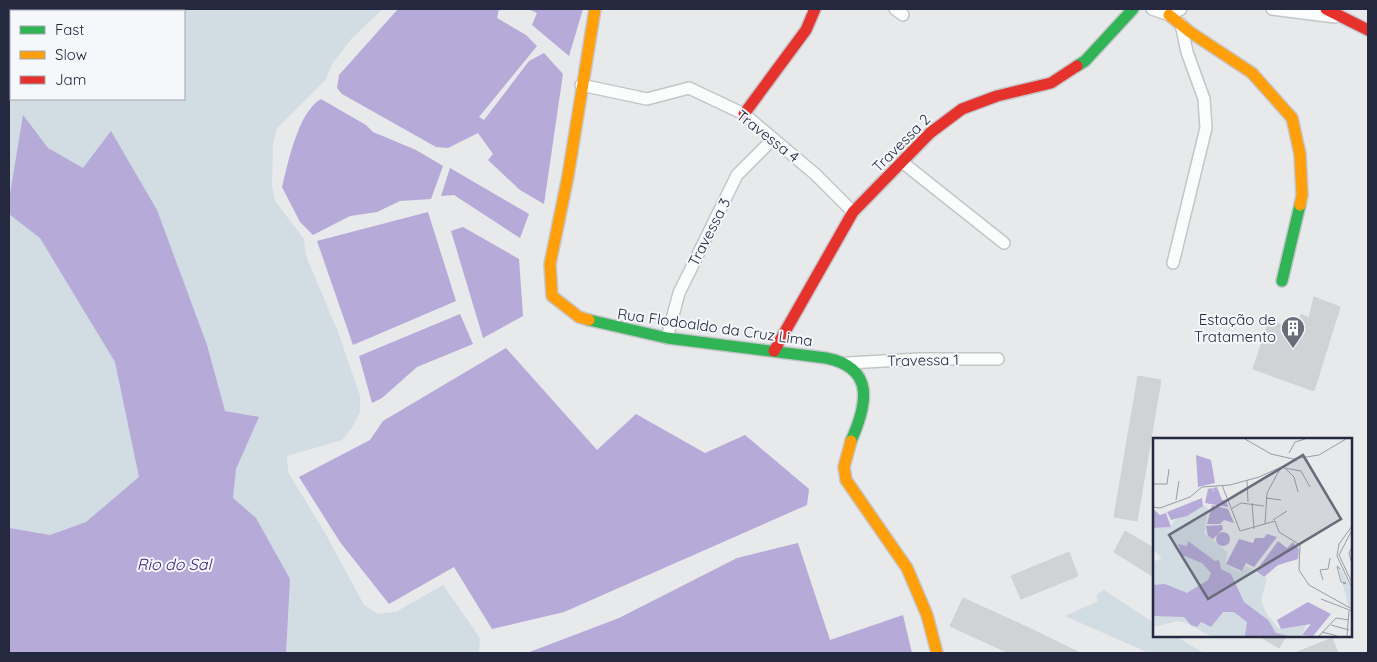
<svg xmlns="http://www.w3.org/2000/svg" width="1377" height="662" viewBox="0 0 1377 662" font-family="Quicksand,sans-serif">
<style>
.green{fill:#d1dce3;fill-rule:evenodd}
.water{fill:#b5aad8}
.building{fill:#d1d2d5;stroke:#cfd1d4}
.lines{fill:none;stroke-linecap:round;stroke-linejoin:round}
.street-casing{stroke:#c4c5c8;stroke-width:14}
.fast-casing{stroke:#c5c7cc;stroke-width:14}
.slow-casing{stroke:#c5c7cc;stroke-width:14}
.jam-casing{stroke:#c5c7cc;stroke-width:14}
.street{stroke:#fbfcfc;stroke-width:11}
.fast{stroke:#30b455;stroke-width:11}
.slow{stroke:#ff9f0a;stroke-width:11}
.jam{stroke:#e5322d;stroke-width:11}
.labels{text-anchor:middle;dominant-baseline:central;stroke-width:4;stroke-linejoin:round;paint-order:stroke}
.street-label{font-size:15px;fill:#24293f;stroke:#f5f7fa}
.poi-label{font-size:15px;fill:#24293f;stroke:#f5f7fa;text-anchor:end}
.water-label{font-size:16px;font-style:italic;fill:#372079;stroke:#f5f7fa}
.inset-road{fill:none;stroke:#999ca6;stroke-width:1}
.view{fill:#686c7b;fill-opacity:0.15;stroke:#686c7b;stroke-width:2.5}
.inset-edge{fill:none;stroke:#24293f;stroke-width:2.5}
</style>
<rect width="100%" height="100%" fill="#e7e9eb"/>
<g class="green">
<path d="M9,9H383L352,38L332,64L326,79L277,128L273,144L272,185L275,201L304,239L306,256L338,332L360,396V412L353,426L342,440L287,456L288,472L325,533L364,605L378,614L396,612L443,585L480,638L479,653H9ZM11,11H184V99H11Z"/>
<path d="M1104,590L1154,623V636H1175L1204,653H1149L1065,616L1098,601L1096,595Z"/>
</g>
<g class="water">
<path d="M398,9H499L497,18L526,35L537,46L479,117L484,120L529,61L544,53L563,74L544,204L520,190L488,160L493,154L478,133L448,148L436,147L342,94L337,88L339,75Z"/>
<path d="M528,9H583L569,56L532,25L537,13Z"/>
<path d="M321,99L366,125L373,132L416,150L443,166L431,199L400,201L377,212L350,216L313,235L300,222L282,187C288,163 298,112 321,99Z"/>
<path d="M23,115L48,148L83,168L111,131L157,210L207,345L225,411L259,417L236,469L233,498L256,518L290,579L286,653H9V528L50,535L86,522L139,477L115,362L40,238L9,214V200Z"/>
<path d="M450,168L529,214L520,238L454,195L441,196Z"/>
<path d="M428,212L456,301L353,345L317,241Z"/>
<path d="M463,227L519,259L523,316L483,338L451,231Z"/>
<path d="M460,314L473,344L417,367L382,398L372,403L359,356Z"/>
<path d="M506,348L597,450L636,414L705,453L745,435L809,489L807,505L564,612L492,629L454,567L389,604L340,542L299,477L370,440L383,421Z"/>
<path d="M798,543L830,640L903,615L912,653H527L619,618L737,558Z"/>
</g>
<g class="building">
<path d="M1314,297L1340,307L1314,391L1253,369L1269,321L1296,329L1301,314L1309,318Z"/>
<path d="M1138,376L1161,380L1137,521L1114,517Z"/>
<path d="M1125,531L1154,548V577L1114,552Z"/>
<path d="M1069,552L1078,576L1021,599L1011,576Z"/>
<path d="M963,598L1031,629L1080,653H1009L978,639L950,626Z"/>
<path d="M1259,636H1286L1279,648Z"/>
<path d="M1332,638L1338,653H1295Z"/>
</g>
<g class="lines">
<g class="street-casing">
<g id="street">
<path d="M895,9L903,15"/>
<path d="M1152,9L1169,15L1181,9"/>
<path d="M1272,9L1335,17"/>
<path d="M581,85L647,99L689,88L744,114L815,174L853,212"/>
<path d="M902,162L1004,243"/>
<path d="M1173,263L1206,128L1204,99L1187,52L1181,24"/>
<path d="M667,338L679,293L737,175L773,139"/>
<path d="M848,363L919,359H998"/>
</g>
</g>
<g class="fast-casing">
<g id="fast">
<path d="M1077,66L1085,61L1133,9"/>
<path d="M1282,281L1300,205"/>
<path d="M589,320L667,338L826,358C876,368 867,405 851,441"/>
</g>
</g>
<g class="slow-casing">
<g id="slow">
<path d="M1169,15L1190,32L1252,73L1292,118L1300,154L1302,195L1300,205"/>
<path d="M589,320L579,317L552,296L550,264L568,176L595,9"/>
<path d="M851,441L844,467L846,480L907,568L927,615L937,653"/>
</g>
</g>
<g class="jam-casing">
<g id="jam">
<path d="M1326,9L1368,30"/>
<path d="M744,114L806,30L815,9"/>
<path d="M774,351L853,212L930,133L962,109L997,96L1051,83L1077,66"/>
</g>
</g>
<use href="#street" class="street"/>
<use href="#fast" class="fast"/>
<use href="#slow" class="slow"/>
<use href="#jam" class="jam"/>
</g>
<defs>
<g id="building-pin" transform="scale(1.25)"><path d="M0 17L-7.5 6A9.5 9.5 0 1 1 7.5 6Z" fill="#686c7b" stroke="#f5f7fa"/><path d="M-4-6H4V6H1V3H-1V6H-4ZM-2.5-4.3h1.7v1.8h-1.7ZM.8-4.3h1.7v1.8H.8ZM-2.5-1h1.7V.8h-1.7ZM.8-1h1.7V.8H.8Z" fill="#fff"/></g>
</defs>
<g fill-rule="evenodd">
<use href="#building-pin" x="1293" y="328"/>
</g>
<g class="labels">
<g class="street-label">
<text transform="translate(768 136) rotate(38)">Travessa 4</text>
<text transform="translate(901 143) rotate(-45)">Travessa 2</text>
<text transform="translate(709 232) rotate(-63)">Travessa 3</text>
<text transform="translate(715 327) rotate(8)">Rua Flodoaldo da Cruz Lima</text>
<text transform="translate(923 360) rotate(-1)">Travessa 1</text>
</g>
<g class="poi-label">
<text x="1276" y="319">Estação de<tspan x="1276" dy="17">Tratamento</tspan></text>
</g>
<g class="water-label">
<text x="174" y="564">Rio do Sal</text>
</g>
</g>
<g transform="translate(1153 438)">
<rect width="199" height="199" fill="#e7e9eb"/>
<path d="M52,67L55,71L51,95L74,114L72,126L87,134L93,128L114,141L108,162L113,175L126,191L153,187L149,198H58L33,185L24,183L0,189V124L9,120L0,111V90L18,89L20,83ZM185,126L199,152V171L195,167Z" fill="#d1dce3"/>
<path d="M43,17L58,22L62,45L45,49ZM64,49L69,62H73L75,69L52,65L55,51L59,50L61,55L60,50ZM49,60L50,68L34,78L18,82L14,74ZM59,67L75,71L81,85L71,82L67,86H54ZM0,71L7,77L13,75L18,89L0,90ZM69,87L70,91L60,101L55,98L53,88ZM63 101a7 7 0 1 1 14 0a7 7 0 1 1-14 0ZM114,96L124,99L101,129L93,125L89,133L73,126L86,101L100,105L102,100H111ZM35,103L62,123L66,122L68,131L78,136L91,164L115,182L123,195L136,198H92L94,184L81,174H70L58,189L48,184L44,189L38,187L31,179L0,178V147L12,146L34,155L55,142L58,135L49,125L29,117L25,106L34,108ZM125,103L134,110L140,104L146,111L145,121L125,127L111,139L103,133ZM155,164L178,176L160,198L149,197L158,186L128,191L124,182Z" fill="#b5aad8"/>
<path class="inset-road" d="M92,1L118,16L140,21L166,17L193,1M136,15L142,4L152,1M131,30L148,33L157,49M133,31L141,39L145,54M94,42L95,64M0,46H14L16,31M69,47L87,93L122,83L126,94L147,107L146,132L156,147L199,171M113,60L128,62M23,62L26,43M99,65L101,91M0,69L7,70L37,59L49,49L77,47L106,39L144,22M78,71L88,65L111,68M120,82L134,73M112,86L114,55L127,31M199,88L186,106L184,118L199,150M199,92L186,117L199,145M199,109L196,115L199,126M187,131L184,128L188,144L193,145L190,146M170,142L167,132L175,131L177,120M168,161L199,173M178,187L196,192M169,194L184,198M166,198L183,180L196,182M194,198L196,173"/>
<path class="view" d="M150,17L188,81L55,161L16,97Z"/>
<rect width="199" height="199" class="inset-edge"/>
</g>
<rect width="1377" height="662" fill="none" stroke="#24293f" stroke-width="20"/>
<rect x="10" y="10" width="175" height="90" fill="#f5f7fa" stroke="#a1a5af"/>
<rect x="20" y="26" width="25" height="8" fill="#30b455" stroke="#a1a5af"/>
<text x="55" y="35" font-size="15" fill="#24293f">Fast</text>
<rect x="20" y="51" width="25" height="8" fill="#ff9f0a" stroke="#a1a5af"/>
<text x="55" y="60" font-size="15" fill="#24293f">Slow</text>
<rect x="20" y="76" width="25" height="8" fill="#e5322d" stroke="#a1a5af"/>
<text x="55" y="85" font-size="15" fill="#24293f">Jam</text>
</svg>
